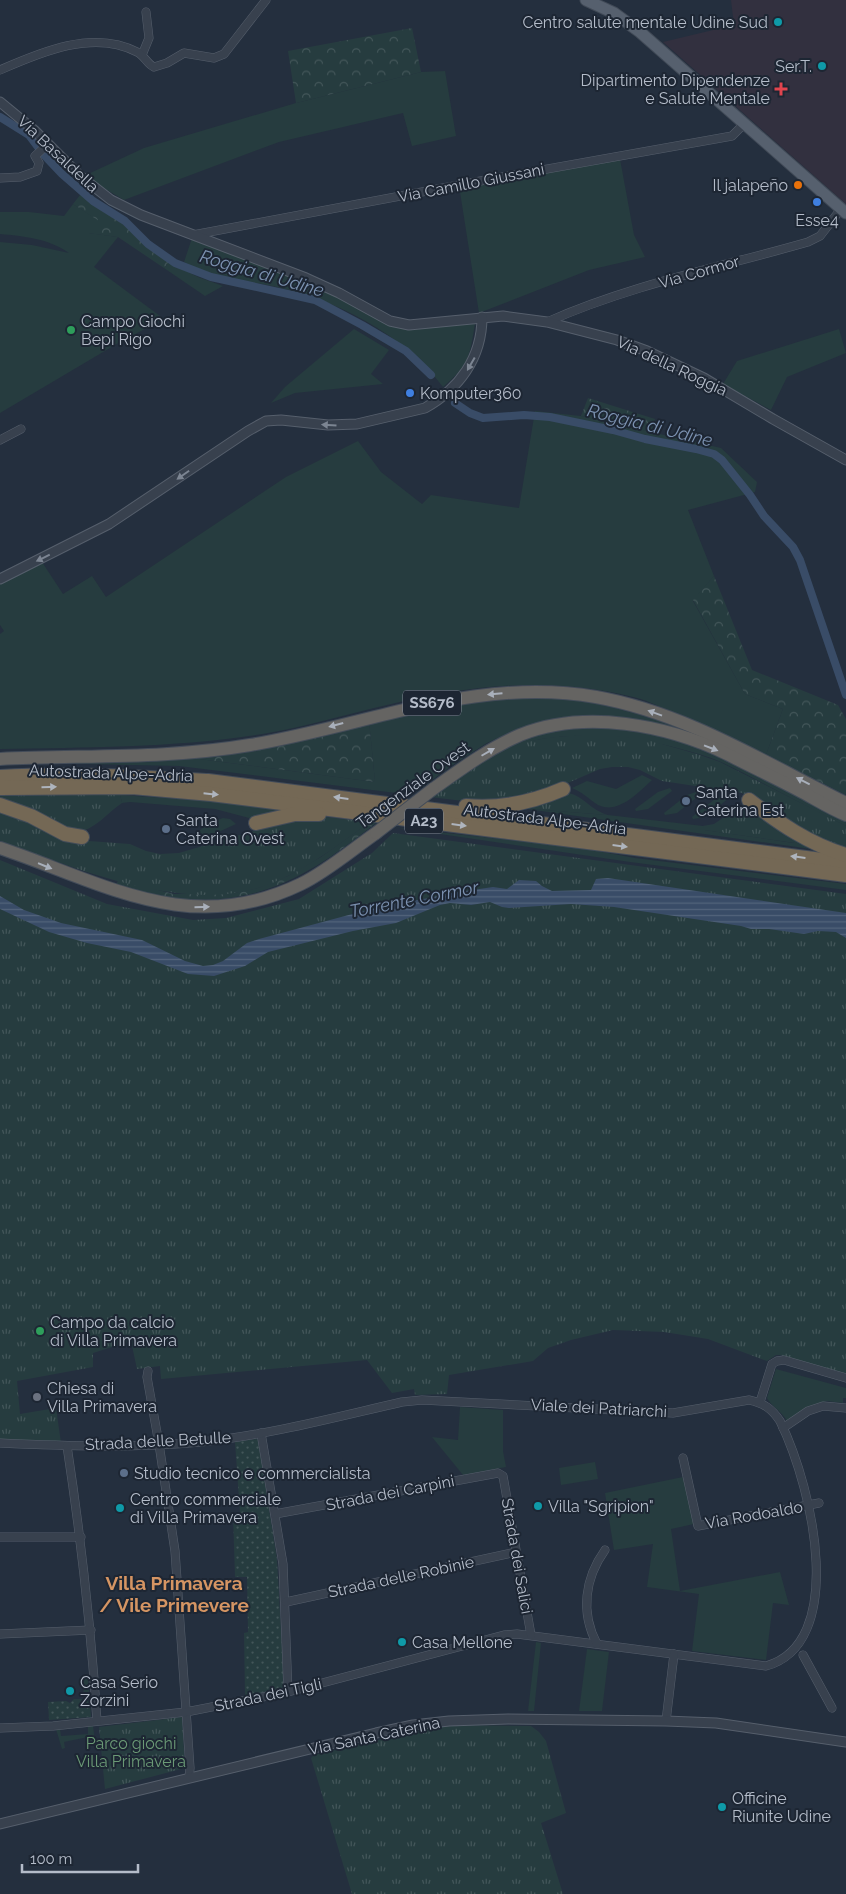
<svg xmlns="http://www.w3.org/2000/svg" width="846" height="1894" viewBox="0 0 846 1894" font-family="Raleway,sans-serif">
<style>
.medical{fill:#32303f}
.grass{fill:#263c3f}
.forest{fill:url(#forest-crowns)}
.park{fill:url(#park-tufts)}
.garden{fill:url(#garden-dots)}
.water{fill:url(#water-rules)}
.lines{fill:none;stroke-linecap:round;stroke-linejoin:round}
.canal{stroke:#394c67;stroke-width:8}
.minor-casing{stroke:#565f6c;stroke-width:9}
.tertiary-casing{stroke:#565f6c;stroke-width:11}
.primary-casing{stroke:#414a57;stroke-width:13}
.trunk-casing{stroke:#434c59;stroke-width:14}
.motorway-casing{stroke:#434c59;stroke-width:16}
.minor{stroke:#38414e;stroke-width:8}
.tertiary{stroke:#38414e;stroke-width:9}
.primary{stroke:#56606e;stroke-width:11}
.trunk{stroke:#656462;stroke-width:12}
.motorway{stroke:#746855;stroke-width:14}
.trunk-bridge-casing{stroke:#434c59;stroke-width:14;stroke-linecap:butt}
.trunk-bridge{stroke:#656462;stroke-width:12}
.oneway{fill:#7c8592}
.oneway2{fill:#a8afba}
.oneway3{fill:#aeb4bd}
.culture-dot{fill:#0f9aa8;stroke:#1d2633;stroke-width:2}
.health-dot{fill:#e0444e;stroke:#1d2633;stroke-width:2}
.food-dot{fill:#e8710a;stroke:#1d2633;stroke-width:2}
.shop-dot{fill:#3f7fe0;stroke:#1d2633;stroke-width:2}
.leisure-dot{fill:#2e9e5b;stroke:#1d2633;stroke-width:2}
.service-dot{fill:#5c6f8a;stroke:#1d2633;stroke-width:2}
.worship-dot{fill:#6b7280;stroke:#1d2633;stroke-width:2}
.labels{text-anchor:middle;dominant-baseline:central;stroke-width:4;stroke-linejoin:round;paint-order:stroke}
.shield{fill:#1d2633;stroke:#878f9c;stroke-width:1}
.shield-label{font-size:15px;font-weight:bold;fill:#b4bcc9}
.poi-label{font-size:16px;fill:#b4bcc9;stroke:#1d2633;text-anchor:start}
.street-label{font-size:16px;fill:#b4bcc9;stroke:#1d2633}
.park-label{font-size:16px;fill:#6b9a76;stroke:#1d2633}
.water-label{font-size:18px;font-style:italic;fill:#7c92b1;stroke:#1d2633}
.quarter-label{font-size:19px;font-weight:bold;fill:#d59563;stroke:#1d2633}
</style>
<defs>
<pattern id="forest-crowns" width="20" height="18" patternUnits="userSpaceOnUse" patternTransform="scale(1.25)"><rect width="20" height="18" fill="#263c3f"/><path d="M2 6a3 3 0 1 1 6 0M12 15a3 3 0 1 1 6 0" fill="none" stroke="#435659"/></pattern>
<pattern id="park-tufts" width="24" height="20" patternUnits="userSpaceOnUse" patternTransform="scale(1.25)"><rect width="24" height="20" fill="#263c3f"/><path d="M3 7l-1-3M5 7V3M7 7l1-3M15 17l-1-3M17 17v-4M19 17l1-3" fill="none" stroke="#435659"/></pattern>
<pattern id="garden-dots" width="8" height="8" patternUnits="userSpaceOnUse" patternTransform="scale(1.25)"><rect width="8" height="8" fill="#263c3f"/><path d="M2 2h.1M6 6h.1" fill="none" stroke="#435659" stroke-width="1.8" stroke-linecap="round"/></pattern>
<pattern id="water-rules" width="6" height="5" patternUnits="userSpaceOnUse" patternTransform="scale(1.25)"><rect width="6" height="5" fill="#394c67"/><path d="M0 2.5h6" fill="none" stroke="#53647b"/></pattern>
</defs>
<rect width="100%" height="100%" fill="#242f3e"/>
<path class="medical" d="M731,0H846V204L663,42L734,25Z"/>
<g class="grass">
<path d="M445,71L456,136L412,146L403,113L279,142L124,200L102,187L86,175L144,148L296,103L421,72Z"/>
<path d="M620,159L634,235L645,257L589,270L479,313L460,192L465,187Z"/>
<path d="M73,204L100,221L89,233L118,237L94,267L164,319L120,342L0,413V242L32,245L69,253C50,239 23,236 0,234V212H29L64,216Z"/>
<path d="M192,238L280,271L325,291L391,325L403,328L475,323C470,356 469,365 443,387C402,333 337,300 272,286C241,280 212,277 184,262Z"/>
<path d="M169,262L198,277L223,286L205,296L164,268Z"/>
<path d="M354,329L389,350L371,374L383,384L295,393L271,403L285,387Z"/>
<path d="M839,329L846,353L787,377L771,410L723,384L737,361Z"/>
<path d="M535,411L581,416L721,448L757,482L755,492L688,510L714,576L693,601L745,694L783,709L766,755C733,738 701,722 666,709C655,705 644,699 633,697C548,676 471,685 387,705C347,714 308,726 268,733C180,748 89,747 0,749V634L4,631L0,625V583L42,562L63,594L92,576L106,597L286,477L358,441L381,472L422,504L431,495L519,508Z"/>
<path d="M554,697C616,705 663,720 720,744L686,733L548,721L518,729L487,743L451,766L412,795L179,766L38,763L177,756L375,782L369,721L491,699Z"/>
<path d="M582,727C612,728 643,729 673,738C733,757 790,791 846,820V826C804,806 763,782 721,762C707,756 692,752 677,748C642,739 609,733 573,736C556,737 540,738 524,744C500,752 479,766 457,779L472,764L540,732Z"/>
<path d="M642,775L652,780C639,792 618,815 598,805C589,799 582,792 572,788L587,781L616,789Z"/>
<path d="M670,788L672,791L648,809L636,811L635,809L658,792Z"/>
<path d="M699,791L701,794L677,813L665,815L664,813L687,795Z"/>
<path d="M120,795L227,802L284,810L253,819L215,809L130,802L122,803Z"/>
<path d="M727,795L729,798L705,817L693,819L692,817L715,799Z"/>
<path d="M525,805L532,809L608,815L703,826L705,830L794,843L798,838L811,849L513,807Z"/>
<path d="M223,818L230,819L236,824L199,841L183,844L209,823Z"/>
<path d="M392,827L581,848L635,858L846,884V890L630,862Z"/>
<path d="M776,1369L846,1388V1398H843V1403L827,1401L821,1403L787,1421C781,1410 771,1406 767,1398Z"/>
<path d="M460,1407L503,1410V1451L506,1467L463,1475L432,1437L458,1440Z"/>
<path d="M595,1462L598,1479L561,1485L559,1468Z"/>
<path d="M683,1477L694,1524L671,1529L680,1591L780,1572L789,1605L773,1603L766,1660L692,1651L699,1594L647,1587L653,1544L614,1550L605,1493Z"/>
<path d="M536,1642L541,1643L534,1711H528Z"/>
<path d="M587,1649L609,1652L602,1711H579Z"/>
<path d="M88,1726H93L95,1741L90,1743L88,1737L64,1742L65,1748L62,1749L56,1729H60L61,1736L88,1734Z"/>
</g>
<g class="forest">
<path d="M412,28L421,72L296,103L288,51Z"/>
<path d="M81,194L91,203L125,224L135,235L169,262L164,268L118,237L88,233L99,221L73,204Z"/>
<path d="M588,398L655,419L651,432L581,416Z"/>
<path d="M714,576L752,670L838,705L846,719V795L766,755L783,709L745,694L693,600Z"/>
<path d="M369,721L375,782L177,756Z"/>
<path d="M370,822L376,823C317,870 262,906 183,899C160,897 138,891 116,886L118,880L174,894L234,893L258,888L288,876L321,857Z"/>
</g>
<g class="park">
<path d="M597,734L644,739L697,754L720,762L846,826V850L821,842L742,793L662,781L640,770L628,767H612L600,769L547,792L518,799L464,801L430,797C459,777 490,755 524,743C547,736 573,736 597,734Z"/>
<path d="M568,793C584,796 590,810 608,815L532,809L525,805Z"/>
<path d="M105,794L120,795L122,803C107,813 94,831 76,832L0,800V795Z"/>
<path d="M745,803L798,838L795,843L704,830L703,826L714,824Z"/>
<path d="M0,808L75,840L130,844L146,851L160,854L179,853L250,832L308,819L327,817L370,822C335,847 300,875 258,888C179,912 75,868 0,841Z"/>
<path d="M393,833L846,894V1374L780,1355H776L767,1361L708,1339L664,1332L613,1330L571,1340L548,1348L533,1361L449,1375L447,1394L415,1395L414,1389L392,1393L367,1360L161,1379L160,1366L137,1369L131,1341L93,1353V1367L17,1381L20,1414L56,1408L61,1443L0,1439V860L107,904L193,920L226,918L299,899L372,853Z"/>
<path d="M182,1717L185,1768L105,1789L99,1727Z"/>
<path d="M443,1725L531,1726L539,1732L546,1741L566,1813L541,1823L563,1894H352L311,1758L314,1755Z"/>
</g>
<g class="garden">
<path d="M256,1439L258,1440L277,1559L284,1686L281,1689L245,1696L244,1633L248,1632L247,1577H235L233,1513H240L235,1442Z"/>
<path d="M83,1677H88L91,1717L49,1720L48,1702L66,1701L70,1703L74,1699H84Z"/>
</g>
<path class="water" d="M608,878L846,913V938L836,932L818,931L804,934L769,929H751L741,926L614,907L571,904L509,908L502,907L490,902L471,905L450,903L440,905L396,923L353,931L268,952L245,966L214,976L188,974L131,952L87,943L49,932L0,909V896L24,910L61,923L142,940L185,961L203,966L213,965L223,961L247,943L259,939L386,905L429,898L445,894L493,887L507,889L519,880L536,881L542,886L552,891L591,890L596,879Z"/>
<g class="lines">
<g class="canal">
<path d="M0,117L29,135L44,155L62,174L93,201L125,221L148,244L175,263L211,277L315,300L362,325L406,351L431,375"/>
<path d="M455,403L470,413L483,418L524,415L550,417L613,430L645,439L696,449L714,454L722,460L750,495L764,516L793,547L800,560L846,695"/>
</g>
<g class="minor-casing">
<g id="minor">
<path d="M142,55L149,38L146,12"/>
<path d="M0,70C41,52 94,29 137,52C145,56 147,64 154,67L167,63L184,53L214,58L224,54L266,0"/>
<path d="M0,178L20,177L37,171L39,163L35,156L48,144"/>
<path d="M193,235L491,179L732,136L745,123"/>
<path d="M547,322C630,285 721,267 808,242L820,236L841,209"/>
<path d="M0,440L21,429"/>
<path d="M148,1371L147,1377L159,1444L175,1551L190,1768L189,1778"/>
<path d="M760,1402L772,1364L777,1361L784,1360L846,1378"/>
<path d="M783,1428L808,1411L823,1406L846,1408"/>
<path d="M261,1433L283,1564L288,1692"/>
<path d="M0,1443C67,1446 134,1448 201,1442C269,1435 336,1417 402,1402L422,1400L673,1413L749,1400C764,1403 772,1409 780,1421C815,1493 846,1644 766,1666L517,1634L504,1635L288,1692L186,1712L53,1726L0,1728"/>
<path d="M67,1446C81,1538 91,1629 97,1721"/>
<path d="M683,1458L698,1526L819,1503"/>
<path d="M275,1514L498,1473L503,1476L531,1635"/>
<path d="M0,1537H81"/>
<path d="M286,1602L516,1552"/>
<path d="M0,1634L91,1630"/>
<path d="M597,1644C580,1612 585,1578 605,1550"/>
<path d="M803,1655L832,1708"/>
<path d="M666,1721L674,1654"/>
</g>
</g>
<g class="tertiary-casing">
<g id="tertiary">
<path d="M0,102L34,130L79,175L111,200L141,215L306,278L339,293L390,321L409,325L503,316L547,322L617,340L647,351L704,378L773,419L846,460"/>
<path d="M0,579L109,524L248,431L266,421L281,420L328,425L357,424L425,408C459,389 482,358 482,317"/>
<path d="M0,1824L376,1733L413,1725L449,1721L508,1719L666,1721L716,1723L846,1742"/>
</g>
</g>
<g class="primary-casing">
<path id="primary" d="M586,0L614,13L640,32L846,213"/>
</g>
<g class="trunk-casing">
<g id="trunk">
<path d="M0,759C83,755 168,759 250,745C366,726 476,676 596,697C686,713 765,763 846,803"/>
<path d="M433,789C461,769 488,749 520,735C585,709 667,725 727,754C752,767 778,779 802,792C817,800 831,809 846,815"/>
<path d="M0,848C104,883 190,938 301,884C326,872 353,849 376,833"/>
</g>
</g>
<g class="motorway-casing">
<g id="motorway">
<path d="M0,777C69,773 138,777 208,781L846,863"/>
<path d="M0,788L132,787L211,794L846,875"/>
<path d="M749,800C779,823 809,844 846,855"/>
<path d="M0,805L31,816L65,834L82,837"/>
<path d="M466,806C499,809 533,802 563,789"/>
<path d="M256,823L295,814H319"/>
</g>
</g>
<use href="#minor" class="minor"/>
<use href="#tertiary" class="tertiary"/>
<use href="#primary" class="primary"/>
<use href="#trunk" class="trunk"/>
<use href="#motorway" class="motorway"/>
<g class="trunk-bridge-casing">
<path id="trunk-bridge" d="M376,833L433,789"/>
</g>
<use href="#trunk-bridge" class="trunk-bridge"/>
</g>
<defs><path id="oneway-solid" d="M-6-.8H1V-3.2L6.5 0L1 3.2V.8H-6Z" transform="scale(1.25)"/></defs>
<g class="oneway">
<use href="#oneway-solid" transform="translate(471 364) rotate(120)"/>
<use href="#oneway-solid" transform="translate(329 425) rotate(-177)"/>
<use href="#oneway-solid" transform="translate(183 475) rotate(145)"/>
<use href="#oneway-solid" transform="translate(43 558) rotate(154)"/>
</g>
<g class="oneway2">
<use href="#oneway-solid" transform="translate(495 694) rotate(175)"/>
<use href="#oneway-solid" transform="translate(655 713) rotate(-160)"/>
<use href="#oneway-solid" transform="translate(336 725) rotate(165)"/>
<use href="#oneway-solid" transform="translate(711 748) rotate(21)"/>
<use href="#oneway-solid" transform="translate(488 752) rotate(-30)"/>
<use href="#oneway-solid" transform="translate(803 781) rotate(-153)"/>
<use href="#oneway-solid" transform="translate(45 866) rotate(22)"/>
<use href="#oneway-solid" transform="translate(202 907) rotate(-1)"/>
</g>
<g class="oneway3">
<use href="#oneway-solid" transform="translate(49 787) rotate(-1)"/>
<use href="#oneway-solid" transform="translate(211 794) rotate(6)"/>
<use href="#oneway-solid" transform="translate(341 798) rotate(-172)"/>
<use href="#oneway-solid" transform="translate(459 825) rotate(7)"/>
<use href="#oneway-solid" transform="translate(620 846) rotate(7)"/>
<use href="#oneway-solid" transform="translate(798 857) rotate(-173)"/>
</g>
<g class="culture-dot">
<circle cx="778" cy="22" r="5"/>
<circle cx="822" cy="66" r="5"/>
<circle cx="538" cy="1506" r="5"/>
<circle cx="120" cy="1508" r="5"/>
<circle cx="402" cy="1642" r="5"/>
<circle cx="70" cy="1691" r="5"/>
<circle cx="722" cy="1807" r="5"/>
</g>
<path class="health-dot" d="M778.5 81.5h5v5h5v5h-5v5h-5v-5h-5v-5h5z"/>
<circle class="food-dot" cx="798" cy="185" r="5"/>
<g class="shop-dot">
<circle cx="817" cy="202" r="5"/>
<circle cx="410" cy="393" r="5"/>
</g>
<g class="leisure-dot">
<circle cx="71" cy="330" r="5"/>
<circle cx="40" cy="1331" r="5"/>
</g>
<g class="service-dot">
<circle cx="686" cy="801" r="5"/>
<circle cx="166" cy="829" r="5"/>
<circle cx="124" cy="1473" r="5"/>
</g>
<circle class="worship-dot" cx="37" cy="1397" r="5"/>
<g class="labels">
<g class="shield">
<rect x="403" y="690.5" width="58" height="25" rx="4"/>
<rect x="405" y="808.5" width="38" height="25" rx="4"/>
</g>
<g class="shield-label">
<text x="432" y="703">SS676</text>
<text x="424" y="821">A23</text>
</g>
<g class="poi-label">
<text x="768" y="22" text-anchor="end">Centro salute mentale Udine Sud</text>
<text x="812" y="66" text-anchor="end">Ser.T.</text>
<text x="770" y="80" text-anchor="end">Dipartimento Dipendenze<tspan x="770" dy="18">e Salute Mentale</tspan></text>
<text x="788" y="185" text-anchor="end">Il jalapeño</text>
<text x="817" y="220" text-anchor="middle">Esse4</text>
<text x="81" y="321">Campo Giochi<tspan x="81" dy="18">Bepi Rigo</tspan></text>
<text x="420" y="393">Komputer360</text>
<text x="696" y="792">Santa<tspan x="696" dy="18">Caterina Est</tspan></text>
<text x="176" y="820">Santa<tspan x="176" dy="18">Caterina Ovest</tspan></text>
<text x="50" y="1322">Campo da calcio<tspan x="50" dy="18">di Villa Primavera</tspan></text>
<text x="47" y="1388">Chiesa di<tspan x="47" dy="18">Villa Primavera</tspan></text>
<text x="134" y="1473">Studio tecnico e commercialista</text>
<text x="130" y="1499">Centro commerciale<tspan x="130" dy="18">di Villa Primavera</tspan></text>
<text x="548" y="1506">Villa "Sgripion"</text>
<text x="412" y="1642">Casa Mellone</text>
<text x="80" y="1682">Casa Serio<tspan x="80" dy="18">Zorzini</tspan></text>
<text x="732" y="1798">Officine<tspan x="732" dy="18">Riunite Udine</tspan></text>
</g>
<g class="street-label">
<text transform="translate(58 154) rotate(43)">Via Basaldella</text>
<text transform="translate(471 183) rotate(-11)">Via Camillo Giussani</text>
<text transform="translate(699 272) rotate(-16)">Via Cormor</text>
<text transform="translate(672 366) rotate(25)">Via della Roggia</text>
<text transform="translate(111 773) rotate(2)">Autostrada Alpe-Adria</text>
<text transform="translate(413 785) rotate(-36)">Tangenziale Ovest</text>
<text transform="translate(545 819) rotate(7)">Autostrada Alpe-Adria</text>
<text transform="translate(599 1408) rotate(3)">Viale dei Patriarchi</text>
<text transform="translate(158 1441) rotate(-3)">Strada delle Betulle</text>
<text transform="translate(390 1493) rotate(-11)">Strada dei Carpini</text>
<text transform="translate(754 1515) rotate(-10)">Via Rodoaldo</text>
<text transform="translate(517 1556) rotate(80)">Strada dei Salici</text>
<text transform="translate(401 1577) rotate(-12)">Strada delle Robinie</text>
<text transform="translate(268 1695) rotate(-12)">Strada dei Tigli</text>
<text transform="translate(374 1736) rotate(-12)">Via Santa Caterina</text>
</g>
<g class="park-label">
<text x="131" y="1743">Parco giochi<tspan x="131" dy="18">Villa Primavera</tspan></text>
</g>
<g class="water-label">
<text transform="translate(262 273) rotate(16)">Roggia di Udine</text>
<text transform="translate(650 425) rotate(14)">Roggia di Udine</text>
<text transform="translate(414 899) rotate(-11)">Torrente Cormor</text>
</g>
<g class="quarter-label">
<text x="174" y="1583">Villa Primavera<tspan x="174" dy="22">/ Vile Primevere</tspan></text>
</g>
</g>
<path d="M22 1864v8h116v-8" fill="none" stroke="#b4bcc9" stroke-width="2.5"/>
<text x="30" y="1864" font-size="15" fill="#b4bcc9" stroke="#1d2633" stroke-width="4" paint-order="stroke">100 m</text>
</svg>
